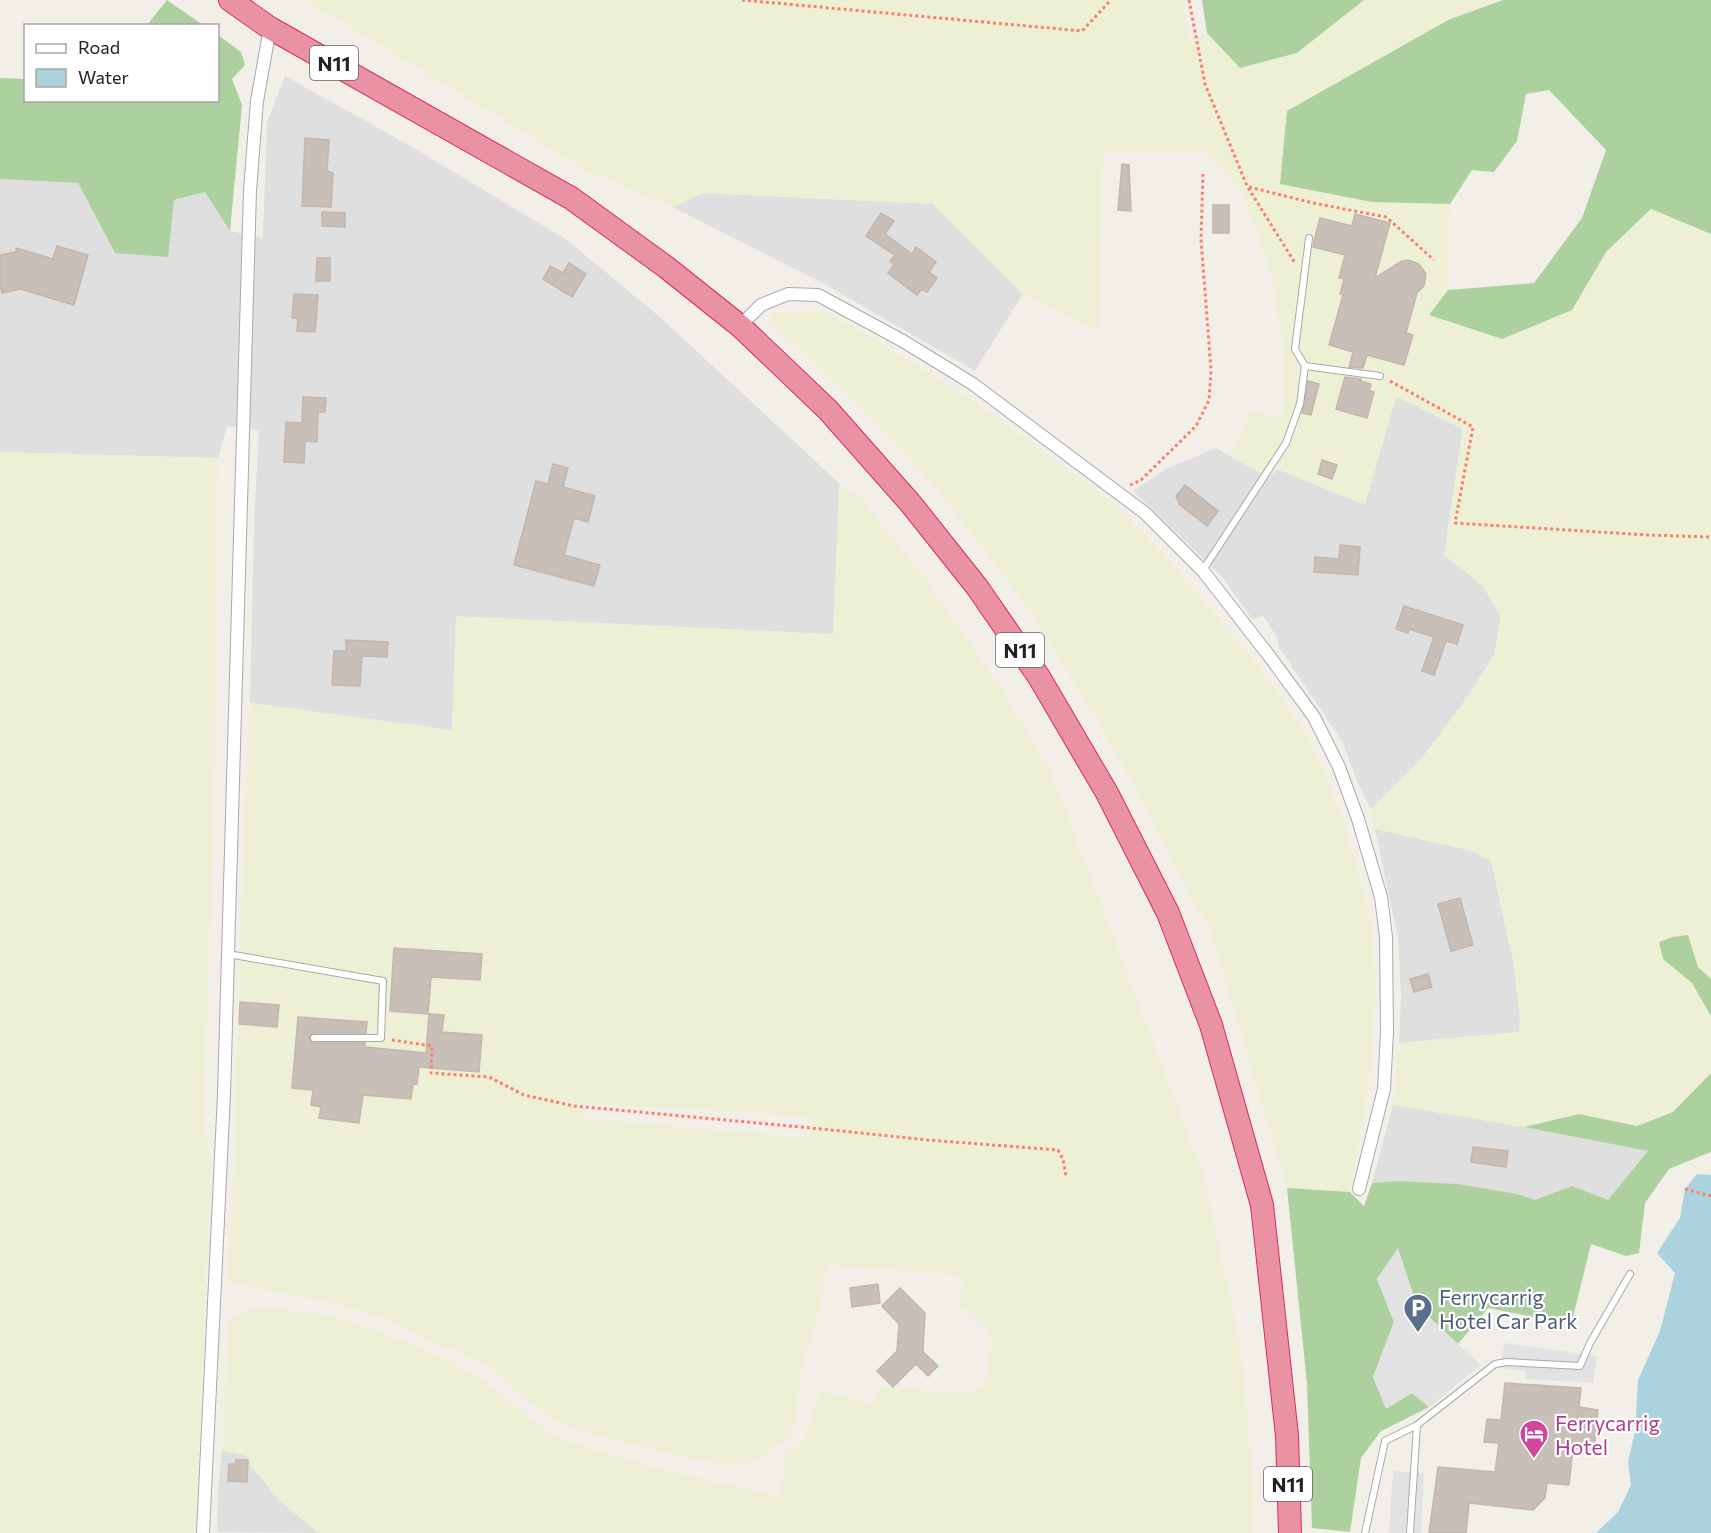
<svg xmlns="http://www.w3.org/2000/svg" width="1711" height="1533" viewBox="0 0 1711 1533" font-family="Commissioner,sans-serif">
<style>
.residential{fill:#e0dfdf}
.farmland{fill:#eef0d5;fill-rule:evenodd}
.forest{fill:#add19e}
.parking{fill:#e2e2e2}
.water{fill:#aad3df}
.building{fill:#c7bfb8;stroke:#c4b6ab;stroke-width:1.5}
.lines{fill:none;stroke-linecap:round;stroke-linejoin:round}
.lane-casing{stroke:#a9a9a9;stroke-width:8}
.street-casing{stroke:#a9a9a9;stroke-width:14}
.highway-casing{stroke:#dc2a67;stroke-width:24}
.path{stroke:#fa8072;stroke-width:3;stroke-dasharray:3 3;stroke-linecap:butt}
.lane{stroke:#fff;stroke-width:6}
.street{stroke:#fff;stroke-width:12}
.highway{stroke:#e892a2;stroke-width:22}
.labels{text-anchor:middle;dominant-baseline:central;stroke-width:4.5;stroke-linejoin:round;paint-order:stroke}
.shield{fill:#fff;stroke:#646464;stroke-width:1.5}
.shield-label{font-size:20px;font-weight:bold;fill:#222}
.service-label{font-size:21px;fill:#4e5e75;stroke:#fff;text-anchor:start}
.hotel-label{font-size:21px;fill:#b23c85;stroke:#fff;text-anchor:start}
</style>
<rect width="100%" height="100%" fill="#f2efe9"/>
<g class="residential">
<path d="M285,76L405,143L567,240L661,318L839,483L835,635L456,617L452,730L250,703L254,522L259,430L227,426L218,458L0,452V179L78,183L115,253L174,200L205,192L230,231L263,238L267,122Z"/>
<path d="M703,193L933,204L1023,294L975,371L826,285L673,207Z"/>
<path d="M1396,396L1463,429L1444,555L1483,586L1501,617L1494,655L1466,699L1419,762L1371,810L1357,781L1343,743L1279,647L1277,637L1263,616L1252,619L1222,577L1133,491L1166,469L1216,448L1260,473L1277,469L1365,504Z"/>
<path d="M1375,829L1473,851L1491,861L1514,965L1520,1020L1519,1032L1399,1043L1401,997L1398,938Z"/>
<path d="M1393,1105L1524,1127L1649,1151L1608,1201L1572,1186L1535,1200L1517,1194L1458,1184L1398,1181L1372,1183Z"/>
<path d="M222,1450L247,1456L251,1466L318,1533L217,1532L218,1490Z"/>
</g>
<g class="farmland">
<path d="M305,0H1183L1189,39L1207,33L1240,68L1297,53L1364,0H1503L1448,20L1287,111L1372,202L1450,204L1448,290L1429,315L1572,309L1606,252L1651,209L1711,234V1073L1673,1112L1636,1126L1579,1114L1524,1127L1393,1105L1399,1043L1519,1032L1520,1020L1514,965L1491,861L1473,851L1375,829L1371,810L1419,762L1466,699L1494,655L1501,617L1483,586L1444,555L1463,428L1396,397L1365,505L1277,469L1273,474L1260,473L1230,456L1251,411L1283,417L1286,358L1270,271L1241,188L1205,151L1103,152L1098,331L1023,294L933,204L703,193L673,207L588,171Z"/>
<path d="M823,311L868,335L975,402L1111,501L1165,556L1261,669L1311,742L1344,821L1369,912L1376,982L1369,1085L1350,1192L1287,1188L1211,933L1107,736L1026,605L937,489L868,414L769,320L776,312Z"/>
<path d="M0,452L218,458L214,807L203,1124L211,1158L195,1533H0Z"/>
<path d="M839,483L861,499L922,574L1001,688L1051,772L1204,1176L1240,1344L1254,1491L1253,1533H318L279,1500L251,1466L247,1456L222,1450L229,1319L248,1310L283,1309L334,1316L372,1329L449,1360L475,1374L548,1433L581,1446L654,1467L780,1497L786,1455L805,1439L820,1391L872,1403L882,1388L973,1393L984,1386L989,1365L991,1339L989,1330L968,1311L960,1308L963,1275L828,1265L818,1314L802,1370L792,1435L767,1453L746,1464L727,1466L683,1457L584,1432L553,1418L526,1399L492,1368L382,1318L333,1303L228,1282L236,1129L235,1079L240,1002V933L250,703L452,730L456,616L833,634ZM585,1103L810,1116V1138L584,1118Z"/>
</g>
<g class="forest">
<path d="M167,0L203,25H147Z"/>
<path d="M1202,0H1364L1297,53L1240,68L1207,33Z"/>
<path d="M1503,0H1711V234L1651,209L1606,252L1572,310L1502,339L1429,315L1448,290L1534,283L1582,218L1606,150L1549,90L1526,94L1517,141L1494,172L1472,170L1450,204L1372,202L1280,184L1287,111L1448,20Z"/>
<path d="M218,35L241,52L245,65L232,79L242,105L230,231L205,192L174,200L168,257L115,253L78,183L0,179V78L25,79L26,100H218Z"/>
<path d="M1688,935L1698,967L1711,979V1016L1692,983L1663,959L1659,942L1673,937Z"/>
<path d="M1711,1073V1152L1669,1169L1645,1203L1639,1253L1626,1256L1591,1244L1573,1317L1548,1320L1488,1308L1458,1344L1417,1306L1398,1249L1377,1279L1394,1322L1373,1377L1412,1393L1429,1407L1381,1431L1361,1458L1350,1532L1312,1528L1307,1384L1287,1188L1350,1192L1364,1206L1372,1183L1398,1181L1458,1184L1517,1194L1535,1200L1572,1186L1608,1200L1648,1151L1524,1127L1579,1114L1637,1126L1673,1112Z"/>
</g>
<g class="parking">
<path d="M1398,1248L1417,1306L1481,1365L1429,1407L1412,1393L1386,1409L1373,1377L1394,1322L1377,1279Z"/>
<path d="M1505,1343L1597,1356L1593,1383L1525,1379V1371L1498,1368Z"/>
<path d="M1393,1471L1424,1473L1421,1533H1389Z"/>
</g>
<path class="water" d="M1697,1174L1711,1175V1533H1596L1618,1512L1631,1485L1628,1462L1635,1432L1638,1380L1660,1331L1675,1273L1657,1253L1680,1218L1685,1189Z"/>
<g class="building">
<path d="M305,138L329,140L327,171L333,173L331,207L302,206Z"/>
<path d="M1122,164L1129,165L1131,211L1118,210Z"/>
<rect x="1213" y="205" width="16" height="28"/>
<path d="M322,212L345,213V227L322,226Z"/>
<path d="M881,213L894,221L885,234L912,254L916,247L936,262L929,272L937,278L927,292L922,289L917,295L888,273L894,265L890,261L895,255L866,236Z"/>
<path d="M1355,214L1390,223L1375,278L1402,261L1408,260L1419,264L1426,274L1424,286L1417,293L1406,333L1413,335L1404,365L1367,355L1363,368L1349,367L1353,352L1329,345L1343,295L1340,294L1344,279L1339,278L1345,255L1313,247L1314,241L1320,218L1352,226Z"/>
<path d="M57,246L88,255L74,305L20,289L2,293L0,284V255L16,252V248L53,259Z"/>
<path d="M317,258H330V281H316Z"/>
<path d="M569,263L586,274L572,297L543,279L550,266L563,273Z"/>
<path d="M294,294L318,295L315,332L297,331L298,318H292Z"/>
<path d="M1345,377L1361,379L1360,381L1371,384L1369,390L1374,392L1367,418L1336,409Z"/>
<path d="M1308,381L1319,384L1311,415L1302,413Z"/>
<path d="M303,397L326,398L325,412H318L317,442L305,441L304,463L284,462L286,422L302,423Z"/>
<path d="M1322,460L1337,465L1332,479L1318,474Z"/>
<path d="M553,464L568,468L563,487L595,496L588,522L574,518L564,555L600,565L594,586L514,565L536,481L548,484Z"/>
<path d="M1185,485L1218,511L1207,526L1180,505L1176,496Z"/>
<path d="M1340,545L1360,547L1358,575L1314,572L1315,557L1339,559Z"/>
<path d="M1404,606L1463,625L1457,644L1446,641L1434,675L1422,671L1434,637L1409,629L1408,633L1396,629Z"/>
<path d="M346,640L388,642L387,657L362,656L360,686L332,685L334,651H346Z"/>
<path d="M1460,898L1473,945L1451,951L1438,904Z"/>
<path d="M394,948L482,954L480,980L431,977L428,1014L390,1011Z"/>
<path d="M1428,974L1432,987L1414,992L1410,979Z"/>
<path d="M240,1002L279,1005L277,1027L239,1024Z"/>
<path d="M429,1014L444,1015L442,1032L482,1035L479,1072L419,1067L417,1084H413L411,1099L363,1095L359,1123L319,1118L321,1107L311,1105L313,1090L292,1088L298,1017L367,1022L366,1033H313L309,1037L312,1043H365V1047L426,1053Z"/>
<path d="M1473,1147L1508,1151L1506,1167L1471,1162Z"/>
<path d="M878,1284L880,1303L852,1307L850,1288Z"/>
<path d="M900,1288L925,1313L923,1352L938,1366L928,1376L916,1364L893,1387L877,1371L897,1351L899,1324L882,1306Z"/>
<path d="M1505,1383L1581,1388L1579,1407L1598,1410L1594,1451L1573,1448L1569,1485L1547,1483L1545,1498L1533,1510L1469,1503L1466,1533H1429L1438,1467L1495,1472L1499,1443L1484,1442L1487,1419L1501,1420Z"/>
<path d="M236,1460H248L247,1482L228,1481L229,1464H235Z"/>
</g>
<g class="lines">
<g class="lane-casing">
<g id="lane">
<path d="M1305,366L1380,376"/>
<path d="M1203,570L1286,443L1300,404L1305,366L1295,349L1309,238"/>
<path d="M228,954L383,981L381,1038H314"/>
<path d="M1365,1533L1385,1441L1417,1425L1495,1364L1507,1362L1580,1366L1590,1343L1630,1274"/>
<path d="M1410,1533L1417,1425"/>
</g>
</g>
<g class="street-casing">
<g id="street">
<path d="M740,326L761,305L788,294L818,295L903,341L973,384L1145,513L1203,571L1270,657L1314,717L1339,767L1358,819L1381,897L1386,937L1387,1032L1384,1089L1359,1189"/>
<path d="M203,1533L224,1094L250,190L257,101L270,28"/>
</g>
</g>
<g class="highway-casing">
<path id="highway" d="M230,0L270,28L571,198L666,267L740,326L828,410L911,504L977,587L1039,677L1107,793L1168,913L1211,1025L1262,1205L1287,1436L1290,1533"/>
</g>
<g class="path">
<path d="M742,0L1082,31L1111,0"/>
<path d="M1189,0L1205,84L1247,186L1295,263"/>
<path d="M1249,187L1313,203L1386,217L1434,260"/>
<path d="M1390,381L1473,427L1455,523L1648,535L1711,537"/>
<path d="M1130,485L1141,480L1196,426L1209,400L1211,370L1201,239L1203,174"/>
<path d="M392,1040L432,1046L431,1073L489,1077L524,1095L574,1106L822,1129L928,1140L1058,1150L1063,1159L1066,1176"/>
<path d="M1685,1189L1711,1196"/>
</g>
<use href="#lane" class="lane"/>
<use href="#street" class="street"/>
<use href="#highway" class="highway"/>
</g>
<defs>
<g id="parking-pin" transform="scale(1.5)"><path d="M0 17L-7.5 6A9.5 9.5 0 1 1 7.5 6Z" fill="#5c6f8a" stroke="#fff"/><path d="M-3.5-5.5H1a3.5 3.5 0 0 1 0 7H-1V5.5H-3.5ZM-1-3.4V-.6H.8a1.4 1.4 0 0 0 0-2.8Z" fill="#fff"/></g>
<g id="hotel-pin" transform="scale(1.5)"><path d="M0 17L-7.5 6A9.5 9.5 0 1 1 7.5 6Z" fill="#d1479c" stroke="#fff"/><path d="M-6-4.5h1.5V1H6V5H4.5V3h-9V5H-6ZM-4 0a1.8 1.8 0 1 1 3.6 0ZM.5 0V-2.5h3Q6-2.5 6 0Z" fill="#fff"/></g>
</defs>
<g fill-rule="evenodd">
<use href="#parking-pin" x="1418" y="1308"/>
<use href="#hotel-pin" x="1534" y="1434"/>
</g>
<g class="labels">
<g class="shield">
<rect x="310" y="46" width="48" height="34" rx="4.5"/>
<rect x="996" y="633" width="48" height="34" rx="4.5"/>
<rect x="1264" y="1467" width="48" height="34" rx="4.5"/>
</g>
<g class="shield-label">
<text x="334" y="63">N11</text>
<text x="1020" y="650">N11</text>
<text x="1288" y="1484">N11</text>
</g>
<g class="service-label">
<text x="1439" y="1296">Ferrycarrig<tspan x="1439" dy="24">Hotel Car Park</tspan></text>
</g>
<g class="hotel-label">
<text x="1555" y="1422">Ferrycarrig<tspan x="1555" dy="24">Hotel</tspan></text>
</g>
</g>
<rect x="24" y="24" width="195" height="78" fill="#ffffff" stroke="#a7a7a7" stroke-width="1.5"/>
<rect x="36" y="44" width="30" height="9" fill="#ffffff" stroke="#a7a7a7" stroke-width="1.5"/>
<text x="78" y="54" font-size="18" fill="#222222">Road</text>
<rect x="36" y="69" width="30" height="18" fill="#aad3df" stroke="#a7a7a7" stroke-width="1.5"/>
<text x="78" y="84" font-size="18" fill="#222222">Water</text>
</svg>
